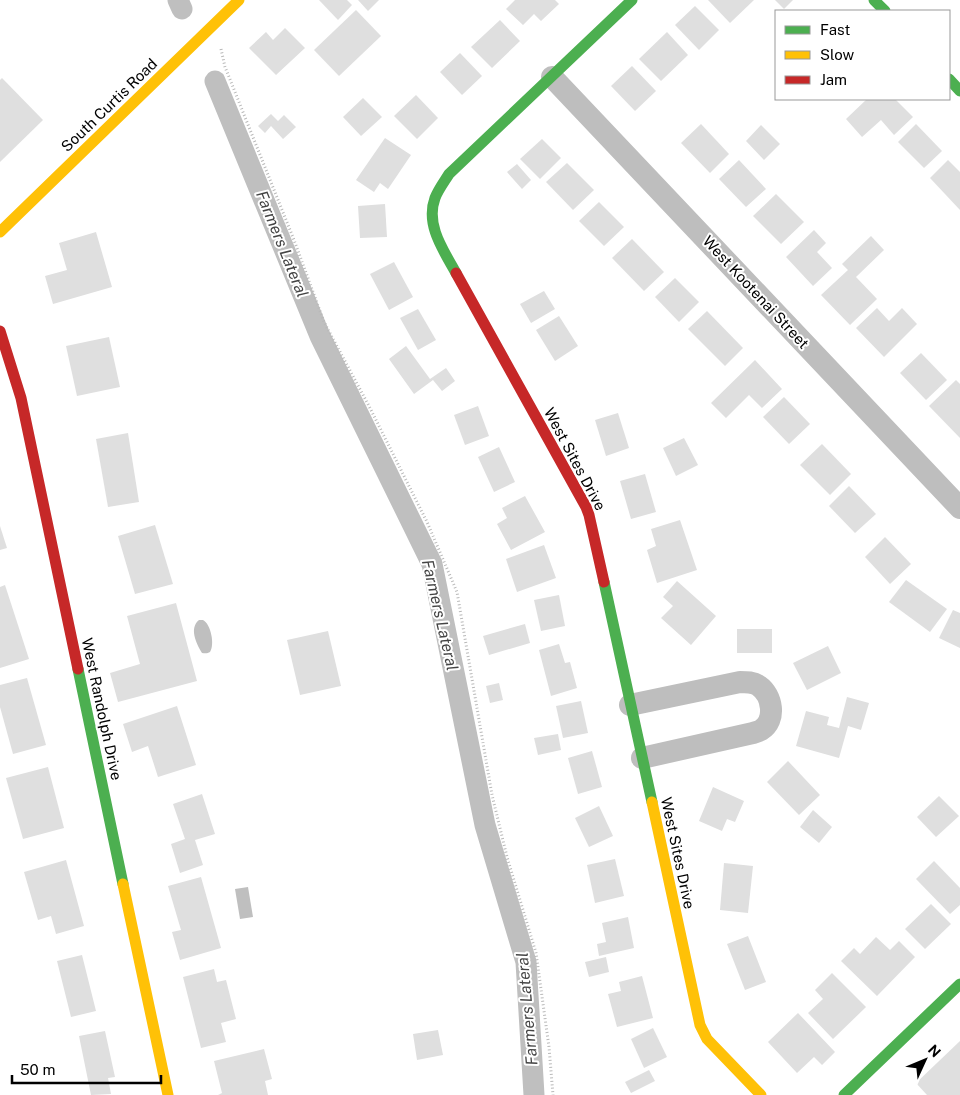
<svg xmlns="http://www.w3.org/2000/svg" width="960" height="1095" viewBox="0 0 960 1095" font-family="'Public Sans',sans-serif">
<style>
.water{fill:#bfbfbf}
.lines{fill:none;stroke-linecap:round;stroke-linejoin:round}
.canal{stroke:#bfbfbf;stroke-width:21}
.building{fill:#dfdfdf}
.path{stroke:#b9b9b9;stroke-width:3;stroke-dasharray:1 2.5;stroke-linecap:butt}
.street{stroke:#bebebe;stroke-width:22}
.fast{stroke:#4caf50;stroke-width:11}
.slow{stroke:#ffc107;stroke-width:11}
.jam{stroke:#c62828;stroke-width:11}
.labels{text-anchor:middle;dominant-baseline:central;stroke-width:4;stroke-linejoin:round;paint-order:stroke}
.street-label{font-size:15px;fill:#000;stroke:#fff}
.water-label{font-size:16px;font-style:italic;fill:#444;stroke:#fff}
</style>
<rect width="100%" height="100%" fill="#fff"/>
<g class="water">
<path d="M199,620C201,620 202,620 203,620C211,624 215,645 210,652C207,654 204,653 202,653C196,643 189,628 199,620Z"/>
<path d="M248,887L253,917L240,919L235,889Z"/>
</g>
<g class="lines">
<g class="canal">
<path d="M178,0L182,9"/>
<path d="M215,81L320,336L432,564L485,825L526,962L534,1095"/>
</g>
</g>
<g class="building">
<path d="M319,0H347L352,5L338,20Z"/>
<path d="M358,0H379L368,11Z"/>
<path d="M515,0H555L559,4L541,21L534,14L523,25L506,9Z"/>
<path d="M708,0H754L730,23Z"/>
<path d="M775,0H793L784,9Z"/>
<path d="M695,6L719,30L699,50L675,25Z"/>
<path d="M356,10L381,36L339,76L314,50Z"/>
<path d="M500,20L520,41L492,68L471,47Z"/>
<path d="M285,28L305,48L276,75L249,48L266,32L273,40Z"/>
<path d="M667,32L688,55L661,81L639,59Z"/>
<path d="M460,53L482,76L462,95L440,72Z"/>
<path d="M632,66L656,91L635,111L611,86Z"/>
<path d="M2,78L43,120L0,162V80Z"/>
<path d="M416,95L438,118L417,139L394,116Z"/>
<path d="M363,98L382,117L361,136L343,117Z"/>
<path d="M867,99H895L913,117L894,135L881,120L862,137L846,119Z"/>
<path d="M271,114L278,121L284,115L296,127L283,139L271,126L265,133L258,126Z"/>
<path d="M701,124L729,154L710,173L681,143Z"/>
<path d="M916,124L942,151L924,168L898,142Z"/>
<path d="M761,125L780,144L764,160L746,141Z"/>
<path d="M385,138L411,155L388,189L380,183L374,192L356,180Z"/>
<path d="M542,139L561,158L540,179L520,159Z"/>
<path d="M739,160L766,189L746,207L719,179Z"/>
<path d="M948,160L960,172V210L930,178Z"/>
<path d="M567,163L594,190L573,210L546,182Z"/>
<path d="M517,164L531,180L522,189L507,172Z"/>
<path d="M776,194L804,222L781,244L753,216Z"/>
<path d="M599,202L624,227L604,246L579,221Z"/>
<path d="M385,204L387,237L360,238L358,206Z"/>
<path d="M814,230L826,243L817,252L832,268L813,286L786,257Z"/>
<path d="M96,232L112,287L53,304L45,276L67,270L59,243Z"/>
<path d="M871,236L884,250L856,277L877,299L850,325L821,295L848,270L842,264Z"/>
<path d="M632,239L664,272L644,291L612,258Z"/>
<path d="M394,262L413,297L389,310L370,274Z"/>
<path d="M675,278L699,302L679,322L655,297Z"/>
<path d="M544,291L555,309L531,323L520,304Z"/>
<path d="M877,308L889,321L902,308L917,324L884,357L856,328Z"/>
<path d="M418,309L436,340L418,350L400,318Z"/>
<path d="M707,311L743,348L725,366L688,329Z"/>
<path d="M559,316L578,346L555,361L536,330Z"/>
<path d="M109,337L120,387L77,396L66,346Z"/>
<path d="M406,346L430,379L446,368L455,381L442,391L433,380L414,394L389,359Z"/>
<path d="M921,353L947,380L926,400L900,373Z"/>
<path d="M755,360L782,389L762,408L749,395L726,418L711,403Z"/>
<path d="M956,380L960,384V438L929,406Z"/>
<path d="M784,397L810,424L789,444L763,417Z"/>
<path d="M478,406L489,436L465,445L454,415Z"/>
<path d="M618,413L629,448L606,456L595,420Z"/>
<path d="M128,433L139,502L108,507L96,439Z"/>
<path d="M684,438L698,465L676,476L663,448Z"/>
<path d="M822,444L851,474L830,495L800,465Z"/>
<path d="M499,447L515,482L494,492L478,457Z"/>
<path d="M645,474L656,512L631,519L620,481Z"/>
<path d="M849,486L876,514L855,533L829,506Z"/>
<path d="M525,496L545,532L511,550L497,524L507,518L502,508Z"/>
<path d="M680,520L697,570L657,583L647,550L656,546L651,529Z"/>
<path d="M155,525L173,584L135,594L118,536Z"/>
<path d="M0,526L7,548L0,550Z"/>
<path d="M885,537L911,564L890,584L865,557Z"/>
<path d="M544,545L556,578L517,592L506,559Z"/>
<path d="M906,580L947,609L930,632L889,602Z"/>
<path d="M677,581L716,616L691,645L661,618L673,606L663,597Z"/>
<path d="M5,585L29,659L0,668V587Z"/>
<path d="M559,595L565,626L541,631L534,600Z"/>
<path d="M176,603L197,681L118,702L110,673L140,664L127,616Z"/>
<path d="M953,610L960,613V648L939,638Z"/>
<path d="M525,624L530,643L489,655L483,636Z"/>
<rect x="737" y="629" width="35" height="24"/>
<path d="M328,631L341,686L300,695L287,640Z"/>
<path d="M559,644L565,663L570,662L577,688L551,696L539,650Z"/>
<path d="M828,646L841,673L807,690L793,663Z"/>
<path d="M27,678L46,745L13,754L0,707V685Z"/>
<path d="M499,683L503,700L490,703L486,686Z"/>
<path d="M847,697L869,703L861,730L848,726L839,758L796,746L806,711L829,717L827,725L839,728Z"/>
<path d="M581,701L588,733L563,738L556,706Z"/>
<path d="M177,706L196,765L158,777L148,746L132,752L123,724Z"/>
<path d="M558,734L561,750L538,755L534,738Z"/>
<path d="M592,751L602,787L578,794L568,758Z"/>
<path d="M788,761L820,795L799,815L767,782Z"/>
<path d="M48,767L64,828L23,839L6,778Z"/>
<path d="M713,787L744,801L735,822L727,819L722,831L699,821Z"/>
<path d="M202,794L215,834L195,840L203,865L180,873L171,844L185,839L173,804Z"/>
<path d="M939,796L959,816L936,837L917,817Z"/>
<path d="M599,806L613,836L589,847L575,818Z"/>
<path d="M813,810L832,827L819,843L800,827Z"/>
<path d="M615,859L624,896L595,903L587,865Z"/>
<path d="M66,860L84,926L56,934L51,916L38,920L24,872Z"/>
<path d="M934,861L960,888V905L950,914L916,879Z"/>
<path d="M724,863L753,866L748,913L720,910Z"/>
<path d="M201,877L221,948L180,960L172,932L181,930L168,886Z"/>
<path d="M931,904L951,924L925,949L905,929Z"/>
<path d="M628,917L634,948L599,956L597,944L606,942L602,923Z"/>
<path d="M748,936L766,982L745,990L727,944Z"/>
<path d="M876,937L890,950L899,941L915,957L877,996L841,961L854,948L860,954Z"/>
<path d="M82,955L96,1011L71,1017L57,961Z"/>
<path d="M606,957L609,972L589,977L585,962Z"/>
<path d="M214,969L217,982L226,980L236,1019L221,1023L226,1042L201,1048L183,977Z"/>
<path d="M832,973L866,1007L833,1039L808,1013L823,999L815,990Z"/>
<path d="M642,976L653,1018L617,1027L608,994L621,991L619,982Z"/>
<path d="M798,1013L835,1052L822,1065L814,1057L797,1073L768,1042Z"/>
<path d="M653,1028L667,1057L644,1068L631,1039Z"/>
<path d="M438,1030L443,1055L417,1060L413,1034Z"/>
<path d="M105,1031L115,1077L108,1078L111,1094L91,1095L79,1036Z"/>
<path d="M960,1041V1095H927L916,1083Z"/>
<path d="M264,1049L272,1079L265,1081L268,1095H218L222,1093L214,1061Z"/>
<path d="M649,1070L655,1081L631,1093L625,1082Z"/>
</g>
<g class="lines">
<path class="path" d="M221,49L225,67L294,240L324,322L370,408L427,522L457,592L492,795L507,857L536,953L549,1047L553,1095"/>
<g class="street">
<path d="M552,77L960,508"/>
<path d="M630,705L740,682C746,682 754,682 759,686C772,695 777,720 761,730C759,731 756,732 753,733L642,758"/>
</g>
<g class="fast">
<path d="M874,0L885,11"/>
<path d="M949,79L960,91"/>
<path d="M456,273C444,251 425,225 435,198C438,190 444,182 449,174L632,0"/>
<path d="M604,582L652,802"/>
<path d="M78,669L123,884"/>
<path d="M844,1095L960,984"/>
</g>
<g class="slow">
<path d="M0,232L239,0"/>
<path d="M652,802L700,1025L707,1039L761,1095"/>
<path d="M123,884L168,1095"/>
</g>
<g class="jam">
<path d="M456,273L586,507L589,515L604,582"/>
<path d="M0,331L21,398L78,669"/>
</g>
</g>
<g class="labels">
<g class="street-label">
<text transform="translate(109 105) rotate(-44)">South Curtis Road</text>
<text transform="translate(756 292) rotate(47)">West Kootenai Street</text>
<text transform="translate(575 459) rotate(62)">West Sites Drive</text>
<text transform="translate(102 709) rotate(78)">West Randolph Drive</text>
<text transform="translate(678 853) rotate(78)">West Sites Drive</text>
</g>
<g class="water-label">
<text transform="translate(282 244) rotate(68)">Farmers Lateral</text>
<text transform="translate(440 615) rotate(77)">Farmers Lateral</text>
<text transform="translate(527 1009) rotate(-95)">Farmers Lateral</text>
</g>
</g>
<rect x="775" y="10" width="175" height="90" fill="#ffffff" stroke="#999999"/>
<rect x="785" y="26" width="25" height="8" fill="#4caf50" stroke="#999999"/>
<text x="820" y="35" font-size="15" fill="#000000">Fast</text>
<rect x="785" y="51" width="25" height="8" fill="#ffc107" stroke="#999999"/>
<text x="820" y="60" font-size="15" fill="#000000">Slow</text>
<rect x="785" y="76" width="25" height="8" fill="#c62828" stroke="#999999"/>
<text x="820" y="85" font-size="15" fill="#000000">Jam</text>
<g transform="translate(925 1060) rotate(46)" stroke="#ffffff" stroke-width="4" paint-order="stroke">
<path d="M0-4L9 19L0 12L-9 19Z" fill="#000000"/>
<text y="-8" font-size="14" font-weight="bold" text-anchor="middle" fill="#000000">N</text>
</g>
<path d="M12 1075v8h149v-8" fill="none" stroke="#000000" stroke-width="2.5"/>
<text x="20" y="1075" font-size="15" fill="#000000" stroke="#ffffff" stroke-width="4" paint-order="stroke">50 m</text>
</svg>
